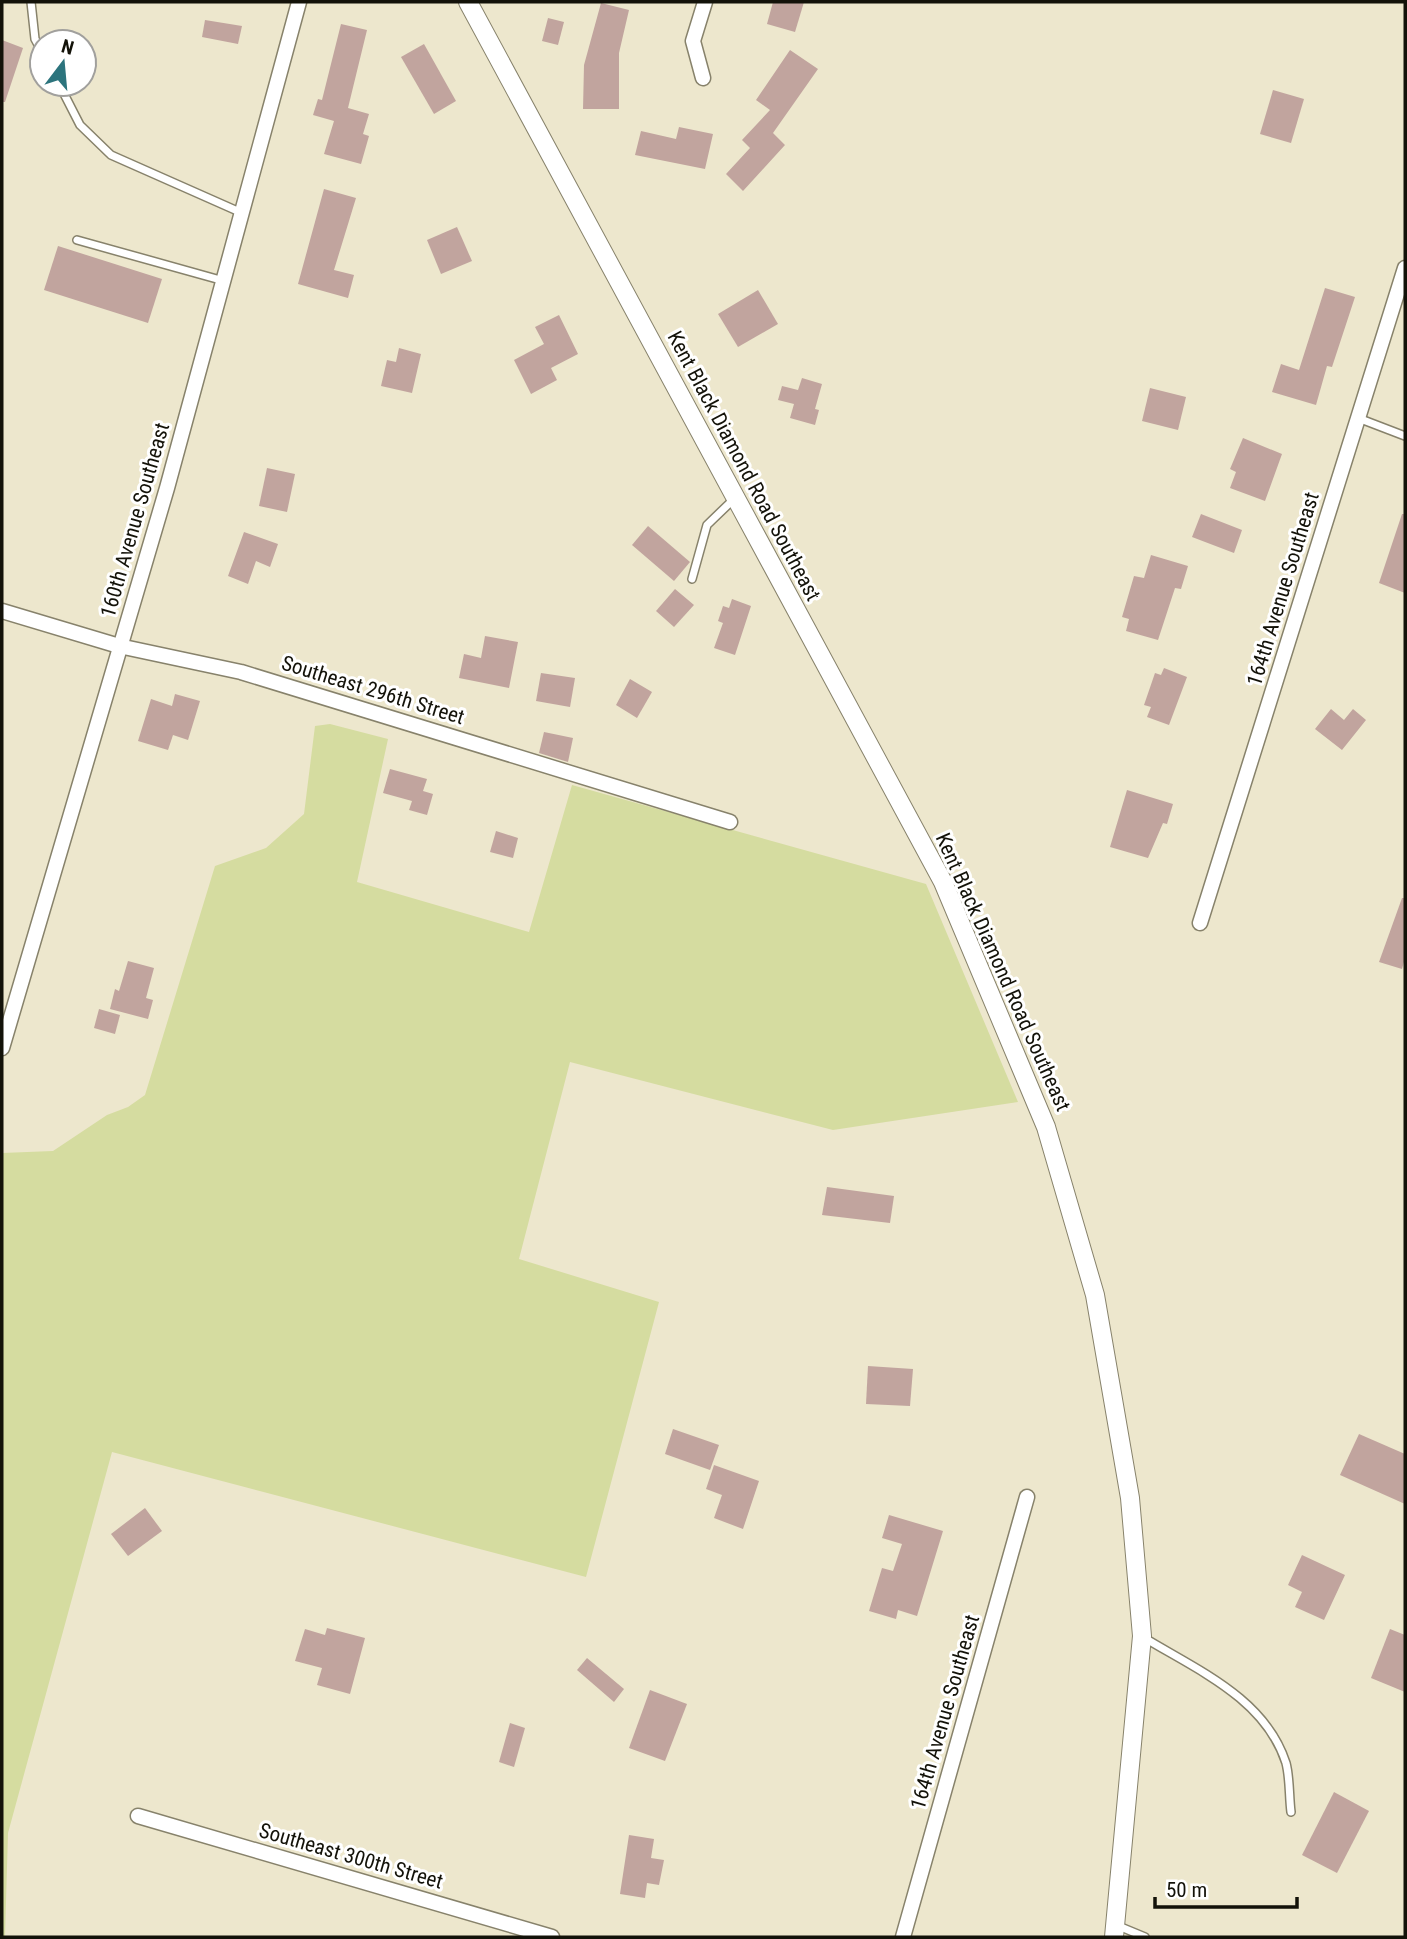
<svg xmlns="http://www.w3.org/2000/svg" width="1407" height="1939" viewBox="0 0 1407 1939" font-family="'Roboto Condensed',sans-serif">
<style>
.green{fill:#d5dca0}
.building{fill:#c1a49e}
.lines{fill:none;stroke-linecap:round;stroke-linejoin:round}
.service-casing{stroke:#87826b;stroke-width:10}
.minor-casing{stroke:#87826b;stroke-width:17}
.tertiary-casing{stroke:#87826b;stroke-width:20}
.service{stroke:#fff;stroke-width:7}
.minor{stroke:#fff;stroke-width:14}
.tertiary{stroke:#fff;stroke-width:18}
.labels{text-anchor:middle;dominant-baseline:central;stroke-width:6;stroke-linejoin:round;paint-order:stroke}
.street-label{font-size:21px;fill:#131209;stroke:#fff}
</style>
<rect width="100%" height="100%" fill="#ede7cd"/>
<path class="green" d="M330,724L388,739L357,882L529,932L572,785L926,884L1018,1102L833,1130L570,1062L519,1259L659,1302L586,1577L112,1452L8,1833L5,1937H2V1153L53,1151L107,1115L128,1107L145,1095L215,866L266,848L304,814L315,726Z"/>
<g class="building">
<path d="M773,2H804L795,32L767,24Z"/>
<path d="M601,3L629,10L619,53V109H583L584,65Z"/>
<path d="M548,18L564,22L558,45L542,41Z"/>
<path d="M205,20L242,26L238,44L202,37Z"/>
<path d="M341,24L367,30L348,108L369,114L363,134L369,136L361,164L324,154L334,121L313,115L318,99L322,100Z"/>
<path d="M2,40L23,48L5,102H2Z"/>
<path d="M424,44L456,101L434,114L401,57Z"/>
<path d="M790,50L818,69L773,133L785,145L743,191L726,174L750,148L742,140L770,110L756,100Z"/>
<path d="M1273,90L1304,99L1291,143L1260,134Z"/>
<path d="M679,127L713,134L705,169L635,155L641,131L676,139Z"/>
<path d="M324,189L356,198L334,270L354,275L348,298L298,284Z"/>
<path d="M457,227L472,261L441,274L427,240Z"/>
<path d="M58,246L162,279L148,323L44,290Z"/>
<path d="M1325,288L1355,297L1332,367L1327,366L1316,405L1272,392L1281,364L1299,370Z"/>
<path d="M758,290L778,324L738,347L718,314Z"/>
<path d="M559,315L578,354L551,368L557,380L531,394L514,360L544,344L535,327Z"/>
<path d="M399,348L421,354L412,393L381,386L387,360L396,362Z"/>
<path d="M802,378L822,384L815,409L819,410L815,425L790,418L794,404L778,400L782,386L798,390Z"/>
<path d="M1150,388L1186,397L1178,430L1142,421Z"/>
<path d="M1243,438L1282,454L1265,501L1230,488L1236,472L1230,469Z"/>
<path d="M267,468L295,474L287,512L259,506Z"/>
<path d="M1201,514L1242,530L1234,553L1192,537Z"/>
<path d="M1402,514H1405V593L1379,583Z"/>
<path d="M648,526L690,562L674,581L632,545Z"/>
<path d="M244,532L278,544L270,567L256,561L248,584L228,576Z"/>
<path d="M1151,555L1188,566L1181,589L1175,588L1158,640L1126,631L1129,619L1122,617L1134,576L1144,578Z"/>
<path d="M675,589L694,605L674,627L656,611Z"/>
<path d="M732,599L751,606L735,655L714,648L723,623L718,621L723,606L729,608Z"/>
<path d="M485,636L518,642L509,688L459,678L464,654L481,658Z"/>
<path d="M1164,668L1187,677L1169,725L1147,717L1151,707L1144,705L1155,673L1161,675Z"/>
<path d="M541,673L575,678L570,707L536,701Z"/>
<path d="M630,679L652,692L637,718L616,705Z"/>
<path d="M175,694L200,701L188,740L173,735L168,750L138,741L151,699L172,706Z"/>
<path d="M1331,709L1344,720L1353,709L1366,720L1342,750L1315,729Z"/>
<path d="M544,732L573,738L568,762L539,753Z"/>
<path d="M390,769L427,779L423,791L433,794L427,815L409,810L412,801L383,793Z"/>
<path d="M1127,790L1173,804L1167,824L1163,823L1148,858L1110,847Z"/>
<path d="M496,831L518,838L513,858L490,852Z"/>
<path d="M1402,898H1405V958L1402,969L1379,962Z"/>
<path d="M128,961L154,968L146,998L153,1000L148,1019L110,1009L115,989L119,991Z"/>
<path d="M99,1009L120,1015L115,1034L94,1028Z"/>
<path d="M827,1187L894,1196L890,1223L822,1215Z"/>
<path d="M868,1366L913,1369L910,1406L866,1404Z"/>
<path d="M673,1429L719,1445L710,1470L665,1454Z"/>
<path d="M1359,1434L1405,1454V1504L1340,1475Z"/>
<path d="M714,1465L759,1481L743,1529L714,1518L722,1495L706,1489Z"/>
<path d="M145,1508L162,1531L128,1556L111,1534Z"/>
<path d="M889,1515L943,1531L917,1616L898,1610L896,1619L869,1611L882,1568L893,1571L902,1544L882,1538Z"/>
<path d="M1302,1555L1345,1575L1324,1620L1295,1607L1302,1592L1288,1585Z"/>
<path d="M327,1628L365,1638L350,1694L317,1685L322,1668L295,1661L305,1629L325,1635Z"/>
<path d="M1390,1629L1405,1635V1692L1371,1678Z"/>
<path d="M587,1658L624,1689L614,1702L577,1670Z"/>
<path d="M650,1690L687,1704L665,1761L629,1748Z"/>
<path d="M510,1723L525,1728L514,1767L499,1762Z"/>
<path d="M1334,1792L1369,1811L1337,1873L1302,1855Z"/>
<path d="M629,1835L654,1839L651,1858L664,1860L659,1885L647,1883L645,1898L620,1894Z"/>
</g>
<g class="lines">
<g class="service-casing">
<g id="service">
<path d="M31,2L35,39L42,52"/>
<path d="M59,84L80,125L111,155L242,213"/>
<path d="M77,240L224,281"/>
<path d="M1358,418L1405,436"/>
<path d="M692,579L707,525L735,498"/>
<path d="M1143,1637C1197,1670 1265,1698 1286,1763C1290,1778 1289,1797 1291,1812"/>
<path d="M1116,1925L1145,1937"/>
</g>
</g>
<g class="minor-casing">
<g id="minor">
<path d="M703,78L693,41L705,2"/>
<path d="M2,611L119,646L241,672L730,822"/>
<path d="M1200,923L1405,268"/>
<path d="M2,1048L167,488L299,2"/>
<path d="M138,1816L552,1937"/>
<path d="M903,1937L1027,1497"/>
</g>
</g>
<g class="tertiary-casing">
<path id="tertiary" d="M468,2L943,882L1046,1127L1095,1295L1130,1498L1142,1636L1114,1937"/>
</g>
<use href="#service" class="service"/>
<use href="#minor" class="minor"/>
<use href="#tertiary" class="tertiary"/>
</g>
<g class="labels">
<g class="street-label">
<text transform="translate(744 466) rotate(62)">Kent Black Diamond Road Southeast</text>
<text transform="translate(135 520) rotate(-74)">160th Avenue Southeast</text>
<text transform="translate(1283 589) rotate(-73)">164th Avenue Southeast</text>
<text transform="translate(373 690) rotate(17)">Southeast 296th Street</text>
<text transform="translate(1003 972) rotate(66)">Kent Black Diamond Road Southeast</text>
<text transform="translate(945 1712) rotate(-74)">164th Avenue Southeast</text>
<text transform="translate(351 1856) rotate(16)">Southeast 300th Street</text>
</g>
</g>
<rect width="1407" height="1939" fill="none" stroke="#131209" stroke-width="7"/>
<g transform="translate(63 63) rotate(16)"><circle r="33" fill="#ffffff" stroke="#a1a09d" stroke-width="2"/>
<path d="M0-5L12 26L0 18L-12 26Z" fill="#2c747d"/>
<text y="-10" font-size="19" font-weight="bold" text-anchor="middle" fill="#131209">N</text>
</g>
<path d="M1155 1897v10h142v-10" fill="none" stroke="#131209" stroke-width="3.5"/>
<text x="1166" y="1897" font-size="21" fill="#131209" stroke="#ffffff" stroke-width="5" paint-order="stroke">50 m</text>
</svg>
